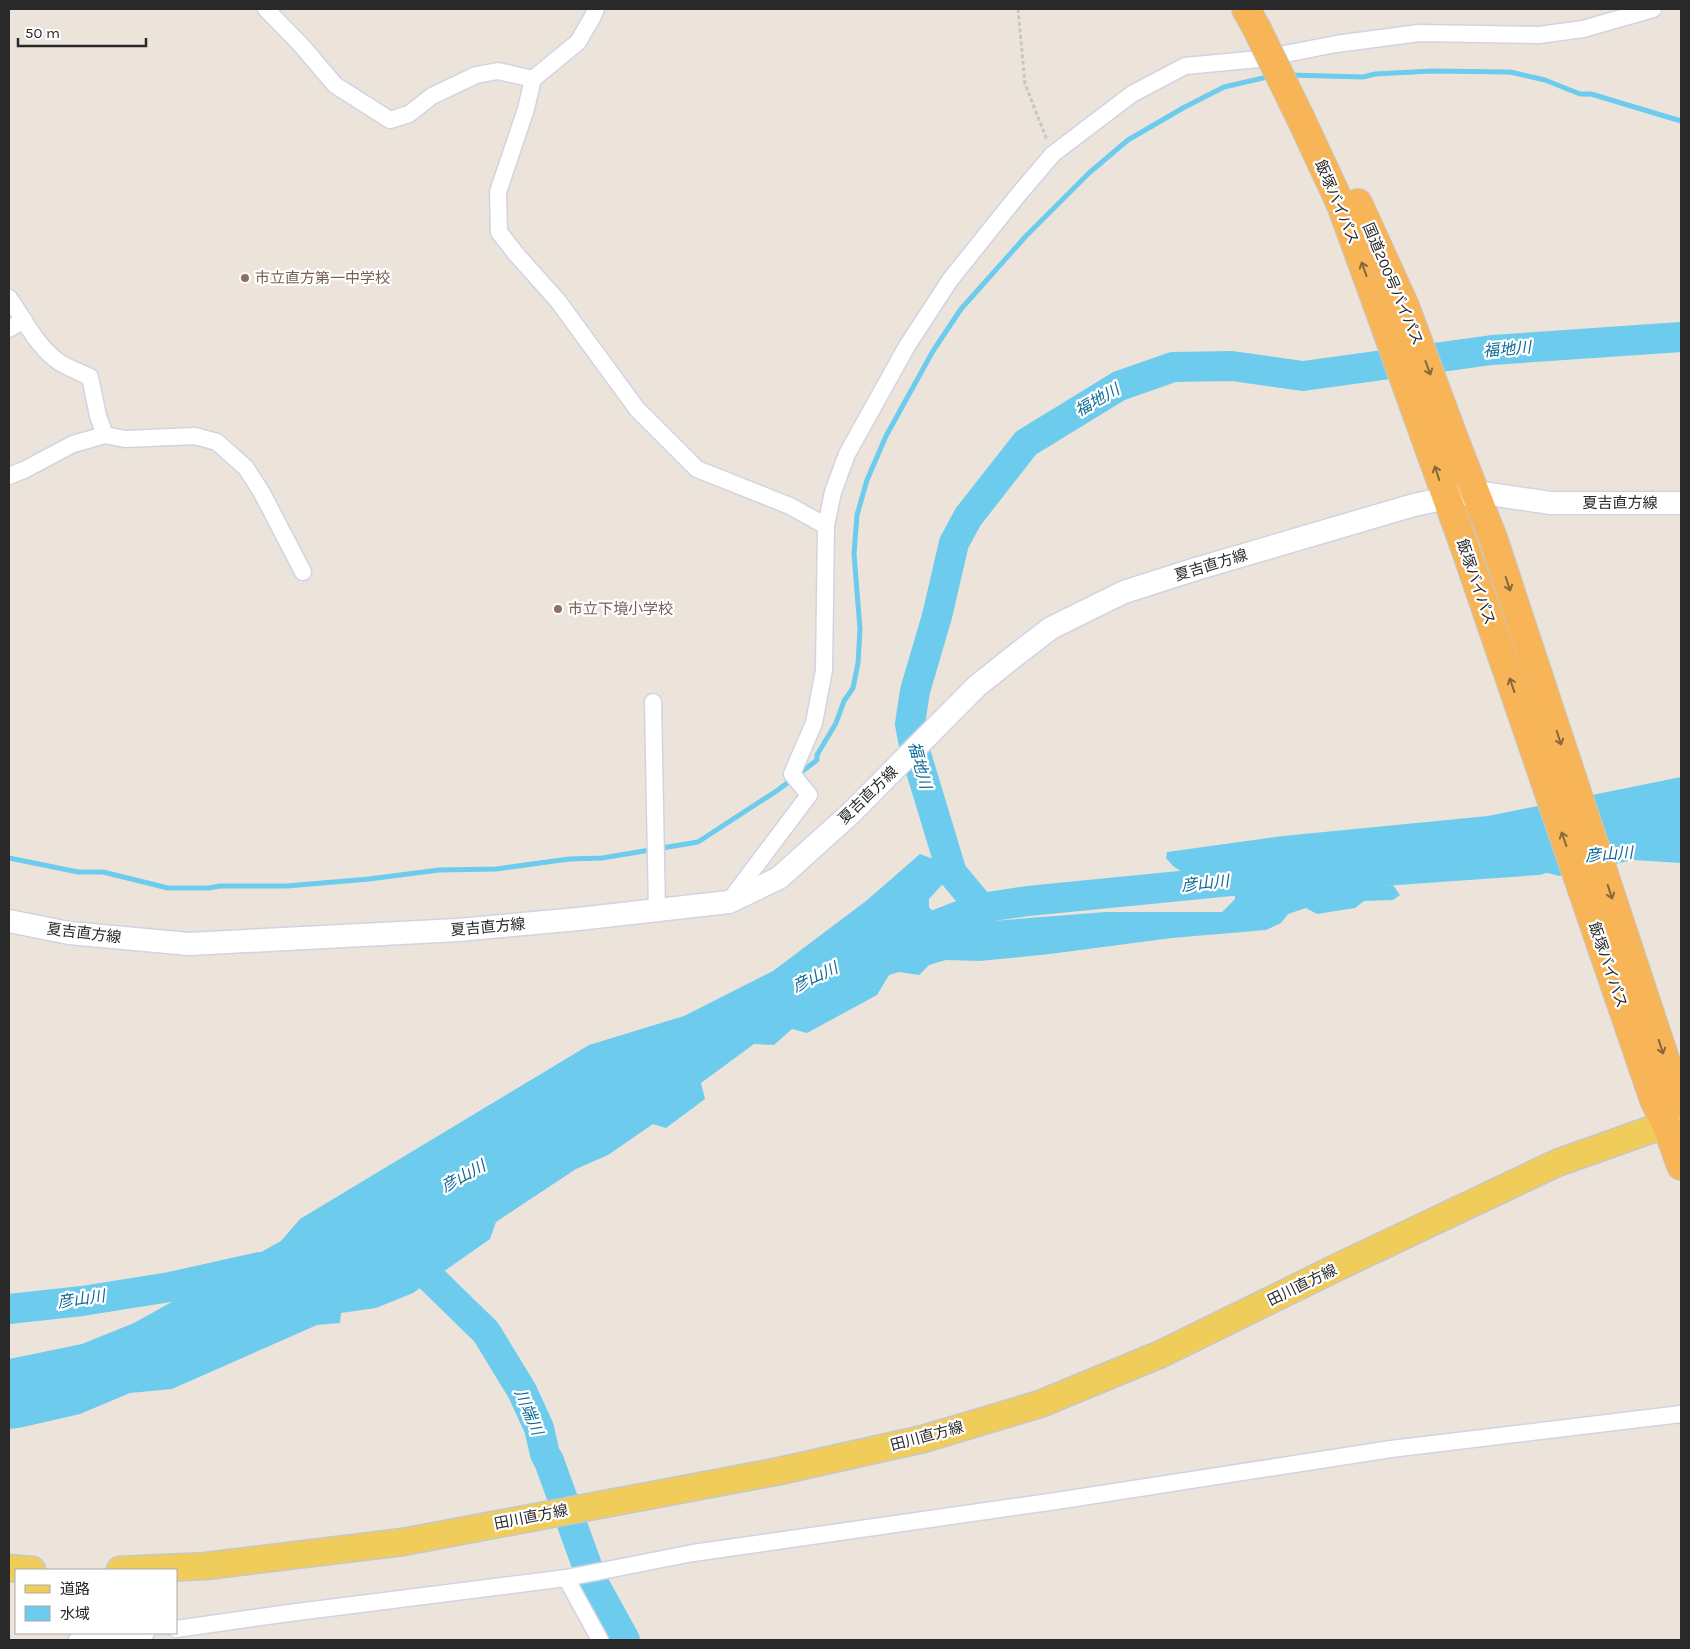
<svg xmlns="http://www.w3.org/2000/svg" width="1690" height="1649" viewBox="0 0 1690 1649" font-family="Karla,'Noto Sans JP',sans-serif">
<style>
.water{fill:#6dccee}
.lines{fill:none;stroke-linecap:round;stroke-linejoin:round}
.stream{stroke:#6dccee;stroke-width:5}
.river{stroke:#6dccee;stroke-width:30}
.minor-casing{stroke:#d0d4e2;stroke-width:19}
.secondary-casing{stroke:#d0d4e2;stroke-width:25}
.primary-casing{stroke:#c7c7c7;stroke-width:29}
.trunk-casing{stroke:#c7c7c7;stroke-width:30}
.path{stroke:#c7c7c7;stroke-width:3;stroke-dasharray:4 2.5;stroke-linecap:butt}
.minor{stroke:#fff;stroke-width:16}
.secondary{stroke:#fff;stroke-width:22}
.primary{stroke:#f0cd5b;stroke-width:26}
.trunk{stroke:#f7b558;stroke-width:28}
.trunk-bridge-casing{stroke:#c7c7c7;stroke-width:30;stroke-linecap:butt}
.trunk-bridge{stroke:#f7b558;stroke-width:28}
.oneway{stroke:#86683e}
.education-dot{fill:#8d6e63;stroke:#fff;stroke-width:2}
.labels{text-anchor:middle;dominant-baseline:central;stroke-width:4.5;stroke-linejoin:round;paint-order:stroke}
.street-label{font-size:15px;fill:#292929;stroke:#fff}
.education-label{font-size:15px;fill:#785e54;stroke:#fff;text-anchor:start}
.water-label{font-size:16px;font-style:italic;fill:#0d6a99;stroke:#fff}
</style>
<rect width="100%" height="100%" fill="#ece4db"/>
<path class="water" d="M1681,777V863L1633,860L1559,876L1528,868L1508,869L1490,858L1373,875V881L1381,886L1393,885L1400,895L1393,900L1364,901L1355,908L1317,914L1306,908L1288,914L1281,923L1266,930L1172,938L1050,954L980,961L946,960L929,965L919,975L899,972L889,975L877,995L807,1033L792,1029L774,1045L754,1044L701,1083L705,1099L666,1128L653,1124L608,1155L576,1169L496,1222L490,1239L413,1293L376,1308L341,1313L340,1323L317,1325L172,1389L130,1393L80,1414L19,1428L9,1429V1359L82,1344L134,1323L281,1241L300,1219L589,1045L684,1016L773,971L866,901L920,854C931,859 949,861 950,876L929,899V907L934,913L943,917L992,921L1106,912H1222L1235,899L1234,888L1230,884L1205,877H1190L1173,866L1166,858L1167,852L1283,836L1488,816Z"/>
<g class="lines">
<g class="stream">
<path d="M1290,75L1363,77L1375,74L1432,71L1510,72L1545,80L1580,94H1591L1681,121"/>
<path d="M9,858L78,872H103L168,888H209L220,886H287L369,879L439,870L496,869L569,859L602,858L698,842L778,790L817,760V755L836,723L844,701L853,688L858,663L860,629L854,554L857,515L867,480L886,436L933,351L961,309L1026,236L1089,173L1128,140L1183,108L1224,87L1272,76"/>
</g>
<g class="river">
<path d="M1382,871L1538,860"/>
<path d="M982,909L952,873L915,751L910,724L915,691L937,616L954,543L968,517L1026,443L1119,386L1173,367L1232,366L1303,376L1492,350L1681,337"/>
<path d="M916,933L959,916L987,907L1028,901L1261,878"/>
<path d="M402,1250L486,1332L522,1391L539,1428L545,1454L549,1461L593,1582L625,1640"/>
<path d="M9,1309L82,1301L170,1287L260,1267"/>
</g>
<g class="minor-casing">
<g id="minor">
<path d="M266,9L302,46L335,85L390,120L409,114L432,96L476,75L498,71L533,79"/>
<path d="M596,9L592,18L578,42L533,79L526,109L498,192L499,232L516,254L558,301L637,409L697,469L790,506L826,526"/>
<path d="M9,298C24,319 37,347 59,362C68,368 80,372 90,377L98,416L105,435"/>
<path d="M9,329L24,320"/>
<path d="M9,476L26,469L73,444L105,435L125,439L195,436L217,442L246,468L262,493L303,572"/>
<path d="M653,702L657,911"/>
<path d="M730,900L809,795L792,774L814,723L824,670L826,526L833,492L847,454L907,346L950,280L1018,195L1053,154L1132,94L1185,66L1259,59L1336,44L1419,33L1539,35L1583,29L1653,9"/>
<path d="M566,1578L600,1640"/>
<path d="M176,1629L289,1613L566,1578L693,1553L1056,1501L1391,1449L1681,1414"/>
<path d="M77,1640L146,1633"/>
</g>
</g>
<g class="secondary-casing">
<path id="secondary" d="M9,921L69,933L189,944L458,930L578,919L729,902L779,878L850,814L977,686L1012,658L1051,628L1124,592L1196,569L1414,505L1475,492L1551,503H1681"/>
</g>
<g class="primary-casing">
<g id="primary">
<path d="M9,1568L32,1570"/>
<path d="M120,1570L206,1566L403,1542L775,1472L923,1439L1040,1404L1161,1354L1342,1265L1557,1163L1681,1119"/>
</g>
</g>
<g class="trunk-casing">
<g id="trunk">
<path d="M1246,9L1257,29"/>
<path d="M1300,117L1341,205L1381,315L1466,551L1654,1100L1666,1124L1681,1166"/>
<path d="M1358,203L1405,306L1455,441L1493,538L1676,1092L1681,1102"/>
</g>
</g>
<path class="path" d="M1018,9L1025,84L1047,140"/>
<use href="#minor" class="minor"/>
<use href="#secondary" class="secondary"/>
<use href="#primary" class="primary"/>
<use href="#trunk" class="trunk"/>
<g class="trunk-bridge-casing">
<path id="trunk-bridge" d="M1257,29L1300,117"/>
</g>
<use href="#trunk-bridge" class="trunk-bridge"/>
</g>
<defs><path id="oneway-shaft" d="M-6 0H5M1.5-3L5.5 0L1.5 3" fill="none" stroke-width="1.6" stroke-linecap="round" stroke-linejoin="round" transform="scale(1.25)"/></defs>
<g class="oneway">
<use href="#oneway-shaft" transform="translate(1364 269) rotate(-110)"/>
<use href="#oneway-shaft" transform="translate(1428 368) rotate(70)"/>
<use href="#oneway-shaft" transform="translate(1437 473) rotate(-108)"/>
<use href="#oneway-shaft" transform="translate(1508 584) rotate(72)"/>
<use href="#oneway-shaft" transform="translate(1512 685) rotate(-109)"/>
<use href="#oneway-shaft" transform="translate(1559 738) rotate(72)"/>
<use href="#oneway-shaft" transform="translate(1564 839) rotate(-109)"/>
<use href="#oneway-shaft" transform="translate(1610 892) rotate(72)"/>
<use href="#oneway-shaft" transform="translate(1661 1047) rotate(72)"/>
</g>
<g class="education-dot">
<circle cx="245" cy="278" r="5"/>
<circle cx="558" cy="609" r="5"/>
</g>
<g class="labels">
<g class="street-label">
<text transform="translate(1337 202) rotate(67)">飯塚バイパス</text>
<text transform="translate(1393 284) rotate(67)">国道200号バイパス</text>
<text x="1620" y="503">夏吉直方線</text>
<text transform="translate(1211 565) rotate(-17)">夏吉直方線</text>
<text transform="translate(1476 582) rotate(71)">飯塚バイパス</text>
<text transform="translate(868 795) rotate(-44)">夏吉直方線</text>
<text transform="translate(488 927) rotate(-5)">夏吉直方線</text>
<text transform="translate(84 933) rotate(7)">夏吉直方線</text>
<text transform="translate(1608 965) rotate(71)">飯塚バイパス</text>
<text transform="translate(1302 1285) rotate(-26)">田川直方線</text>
<text transform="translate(927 1436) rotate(-15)">田川直方線</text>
<text transform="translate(531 1517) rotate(-11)">田川直方線</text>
</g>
<g class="education-label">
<text x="255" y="278">市立直方第一中学校</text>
<text x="568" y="609">市立下境小学校</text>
</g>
<g class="water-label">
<text transform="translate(1507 349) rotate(-5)">福地川</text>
<text transform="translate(1097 400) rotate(-30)">福地川</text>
<text transform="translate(920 765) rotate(75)">福地川</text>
<text transform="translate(1609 854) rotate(-4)">彦山川</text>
<text transform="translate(1205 883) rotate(-6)">彦山川</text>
<text transform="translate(815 977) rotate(-25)">彦山川</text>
<text transform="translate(463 1176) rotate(-29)">彦山川</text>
<text transform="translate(81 1299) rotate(-8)">彦山川</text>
<text transform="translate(529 1412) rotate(67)">川端川</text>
</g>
</g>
<rect width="1690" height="1649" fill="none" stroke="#292929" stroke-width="20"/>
<rect x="15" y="1569" width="162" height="65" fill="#ffffff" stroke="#a9a9a9"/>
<rect x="25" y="1585" width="25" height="8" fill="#f0cd5b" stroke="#a9a9a9"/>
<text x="60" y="1594" font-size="15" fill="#292929">道路</text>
<rect x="25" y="1606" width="25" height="15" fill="#6dccee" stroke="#a9a9a9"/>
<text x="60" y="1619" font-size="15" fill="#292929">水域</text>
<path d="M18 38v8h128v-8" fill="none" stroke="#292929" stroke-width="2.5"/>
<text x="25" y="38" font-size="15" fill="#292929" stroke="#ffffff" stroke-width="4" paint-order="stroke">50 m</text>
</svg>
